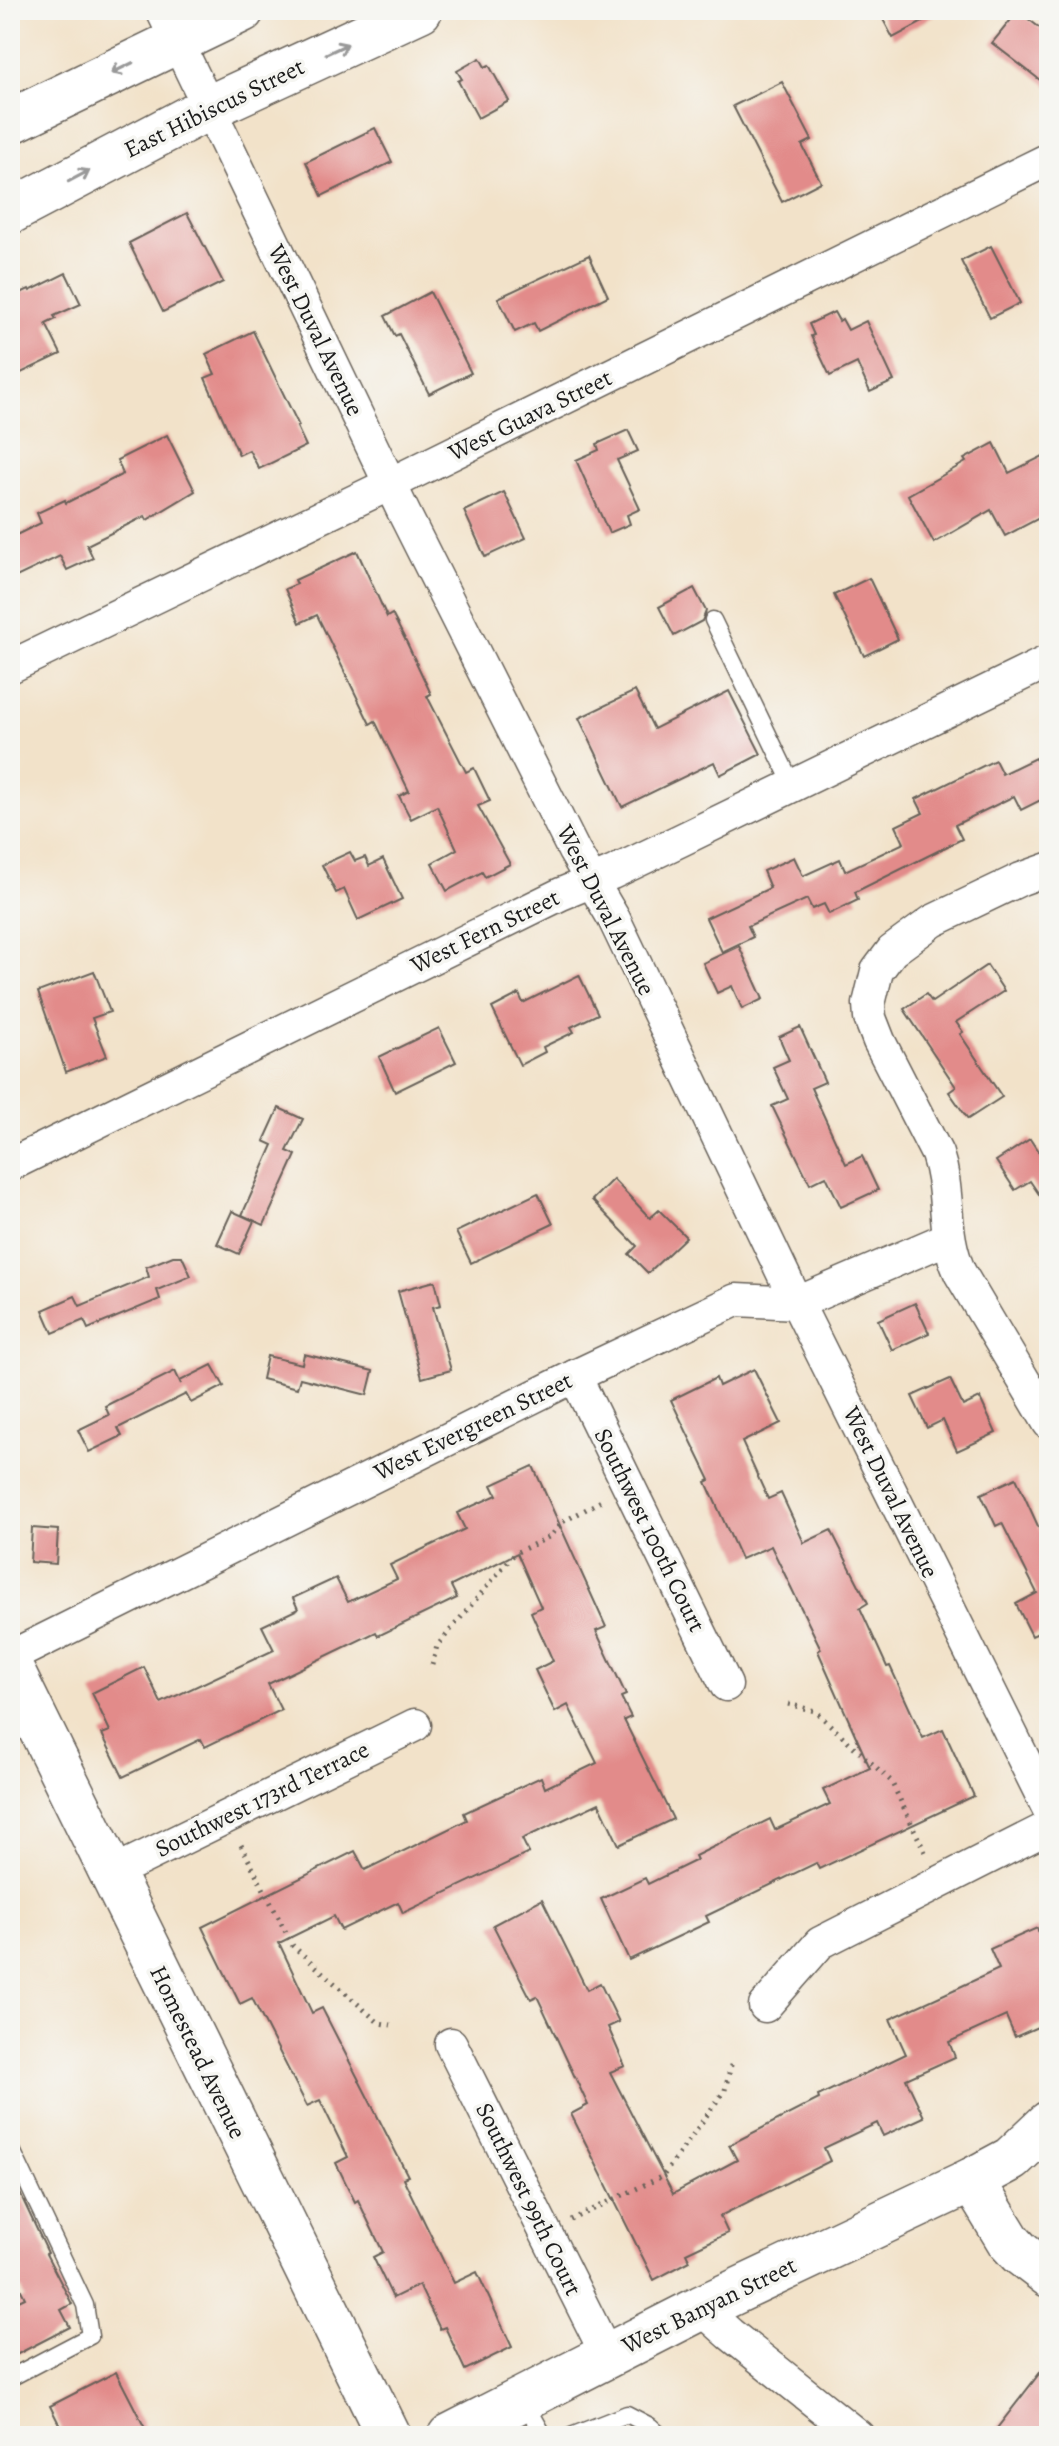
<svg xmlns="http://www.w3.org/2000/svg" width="1059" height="2446" viewBox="0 0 1059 2446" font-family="Alegreya,serif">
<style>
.building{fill:#e28b8a}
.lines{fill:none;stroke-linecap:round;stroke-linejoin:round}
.lane-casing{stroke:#676159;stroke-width:19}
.street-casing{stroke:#676159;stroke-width:35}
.secondary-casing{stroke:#676159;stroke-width:47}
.path{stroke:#676159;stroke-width:5;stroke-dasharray:2 6;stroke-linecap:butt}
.lane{stroke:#fff;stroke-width:16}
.street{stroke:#fff;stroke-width:32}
.secondary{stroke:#fff;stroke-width:44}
.oneway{stroke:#999}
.labels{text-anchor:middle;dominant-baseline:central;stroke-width:7;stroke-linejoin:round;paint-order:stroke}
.street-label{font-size:24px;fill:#1c1c1c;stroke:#f6f6f2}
</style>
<rect width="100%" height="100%" fill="#f6f6f2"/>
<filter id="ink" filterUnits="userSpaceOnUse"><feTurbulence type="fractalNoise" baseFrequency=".0125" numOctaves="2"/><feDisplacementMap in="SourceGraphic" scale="16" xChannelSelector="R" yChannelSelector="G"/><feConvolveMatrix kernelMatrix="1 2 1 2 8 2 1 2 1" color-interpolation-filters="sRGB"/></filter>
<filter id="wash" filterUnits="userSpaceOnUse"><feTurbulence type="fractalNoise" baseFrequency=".006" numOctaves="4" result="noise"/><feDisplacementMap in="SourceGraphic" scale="32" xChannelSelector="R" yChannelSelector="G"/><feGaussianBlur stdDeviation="1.8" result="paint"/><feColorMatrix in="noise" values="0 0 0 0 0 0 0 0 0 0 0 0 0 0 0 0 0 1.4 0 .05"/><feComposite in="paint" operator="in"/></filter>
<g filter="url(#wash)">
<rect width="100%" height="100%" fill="#f2e2c9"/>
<g id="blocks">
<g class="building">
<path d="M878,10H945L893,38Z"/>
<path d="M1018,11L1049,35V87L992,43Z"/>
<path d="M480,58L485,67L489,65L509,101L478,118L458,81L462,79L457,71Z"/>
<path d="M782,82L812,140L802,145L821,182L782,202L733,106Z"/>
<path d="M375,128L392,162L322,196L306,162Z"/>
<path d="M187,213L223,282L163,312L129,243Z"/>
<path d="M991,246L1020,303L990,318L961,261Z"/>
<path d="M589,255L608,296L538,331L534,323L515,332L498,298Z"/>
<path d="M66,273L81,304L54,316L56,319L46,324L61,354L19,374L10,356V298L29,289L30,291Z"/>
<path d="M430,292L471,373L429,394L399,334L395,336L385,316Z"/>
<path d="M834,312L839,321L842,319L848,330L866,321L894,381L870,392L857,363L830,376L811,336L814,335L809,324Z"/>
<path d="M253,331L299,426L297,427L306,446L259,469L249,450L239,455L205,378L215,374L206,354Z"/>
<path d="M628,430L638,451L617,460L640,509L627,515L630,524L609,533L576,460L599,450L597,444Z"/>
<path d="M167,435L195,491L147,520L145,516L87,545L93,558L67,570L60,556L10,580V538L41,523L37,513L65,500L66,503L123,474L117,460Z"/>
<path d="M994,443L1009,473L1049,453V513L1005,536L991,510L934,543L908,495L966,462L964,459Z"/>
<path d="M504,492L526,538L485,557L464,511Z"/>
<path d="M357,551L387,617L392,614L407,643L431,694L427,696L466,772L474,768L490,801L478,806L510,864L485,877L482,872L447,891L432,863L457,849L437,806L411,819L399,796L409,791L375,721L370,724L317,615L300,623L285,589L297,584L295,580Z"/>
<path d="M869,578L898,639L864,656L834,595Z"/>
<path d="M694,588L706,611L702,621L674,636L659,607Z"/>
<path d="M635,691L654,729L729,691L761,754L720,775L714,762L622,807L579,718Z"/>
<path d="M1035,758L1049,786V796L1021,810L1014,796L955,825L962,839L855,892L858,900L829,914L824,904L812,909L807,899L748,926L753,937L722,952L706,918L770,888L763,871L794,857L803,876L840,859L845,871L904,843L896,826L923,813L916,799L995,760L1002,774Z"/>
<path d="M350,852L355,861L365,857L369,866L383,859L402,899L358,920L344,889L336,893L322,865Z"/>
<path d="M739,946L763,999L742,1009L732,986L717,993L703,963Z"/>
<path d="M987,965L1004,991L956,1022L963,1032L960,1034L1002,1097L968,1119L949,1092L956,1087L904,1009L926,994L932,1002Z"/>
<path d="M94,971L110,1012L92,1018L107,1056L66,1072L38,992Z"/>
<path d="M579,975L598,1014L571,1027L574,1032L543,1047L545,1052L520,1065L492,1008L519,994L523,1003Z"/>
<path d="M800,1027L825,1082L811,1088L846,1164L862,1156L878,1190L841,1207L826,1176L810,1184L772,1106L788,1099L773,1067L789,1060L779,1037Z"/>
<path d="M439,1028L456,1062L395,1092L379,1057Z"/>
<path d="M279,1108L303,1119L287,1151L296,1155L264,1225L242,1215L273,1145L264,1141Z"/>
<path d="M1030,1139L1049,1168V1209L1030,1181L1015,1190L996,1161Z"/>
<path d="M613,1179L650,1218L659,1210L686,1237L648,1273L629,1254L637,1246L592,1200Z"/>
<path d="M538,1193L553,1224L471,1263L456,1232Z"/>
<path d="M232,1211L254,1221L239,1254L217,1244Z"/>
<path d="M173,1256H182L191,1276L157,1290L160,1299L88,1329L84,1320L53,1333L43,1310L75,1296L80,1306L149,1277L146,1267Z"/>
<path d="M435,1281L441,1305L433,1307L451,1370L422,1378L398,1291Z"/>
<path d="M915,1303L929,1333L892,1350L878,1320Z"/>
<path d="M304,1354L373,1371L367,1395L300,1378L297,1388L262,1379L267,1356L302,1364Z"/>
<path d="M212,1365L224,1386L191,1403L186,1394L118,1428L122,1436L89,1452L78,1430L109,1415L105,1406L175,1371L181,1384L180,1381Z"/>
<path d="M754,1369L781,1423L742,1442L768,1499L781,1493L804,1543L831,1530L868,1603L860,1608L887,1667L890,1666L923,1738L943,1729L974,1796L819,1869L816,1863L706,1916L709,1922L629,1960L601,1899L645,1878L648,1884L697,1860L695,1856L770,1819L775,1830L830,1804L823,1790L870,1768L818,1651L821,1649L771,1546L741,1559L706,1482L710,1480L671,1400L716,1378L719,1386Z"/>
<path d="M950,1379L963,1406L980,1398L996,1433L957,1451L943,1420L927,1428L912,1396Z"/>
<path d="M533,1466L606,1627L596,1631L626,1695L621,1697L631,1717L624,1720L673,1819L619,1845L599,1803L522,1839L529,1853L403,1913L398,1902L341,1930L334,1916L279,1943L312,2013L322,2008L408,2176L403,2178L454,2283L477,2272L512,2347L465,2370L445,2327L440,2329L419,2285L393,2298L373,2257L383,2252L358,2200L355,2202L336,2163L348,2157L320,2100L307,2106L252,1998L240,2004L202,1927L355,1851L365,1870L467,1820L464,1813L541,1777L545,1788L597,1763L568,1705L555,1712L535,1670L553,1661L531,1612L541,1607L517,1553L451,1586L457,1598L378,1636L376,1632L268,1684L281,1710L205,1747L201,1739L123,1777L102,1734L110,1731L92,1693L144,1667L161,1703L274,1650L262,1626L298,1609L293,1598L336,1578L348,1602L397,1579L390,1565L465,1529L457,1513L497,1495L492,1485Z"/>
<path d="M1016,1478L1049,1550V1628L1032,1636L1016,1604L1037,1593L1002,1523L996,1526L981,1494Z"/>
<path d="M32,1528L58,1530L56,1564L30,1562Z"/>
<path d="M542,1899L587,1990L600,1983L619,2022L608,2027L625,2066L610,2072L673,2194L737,2160L729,2145L819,2099L818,2096L906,2054L890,2019L999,1969L990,1949L1037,1928L1049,1956V2022L1015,2037L1006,2016L949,2042L955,2057L906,2079L924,2117L883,2136L877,2123L824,2148L830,2161L720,2216L728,2233L686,2253L690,2261L654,2280L571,2114L588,2105L537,1996L531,1999L493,1925Z"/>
<path d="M10,2172L48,2253L46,2254L72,2304L61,2310L70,2327L10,2358V2305L25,2298L10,2268Z"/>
<path d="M1049,2361V2436H991Z"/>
<path d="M116,2372L149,2436H65L50,2406Z"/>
</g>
</g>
</g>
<g filter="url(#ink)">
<use href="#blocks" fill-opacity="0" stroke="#676159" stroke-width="2"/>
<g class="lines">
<g class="lane-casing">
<g id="lane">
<path d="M713,620L793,786"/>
<path d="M10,2146L85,2305L90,2336L10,2378"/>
<path d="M523,2399L544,2436"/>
<path d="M571,2436L627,2414L650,2426L661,2436"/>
</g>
</g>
<g class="street-casing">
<g id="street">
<path d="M162,10L404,513L574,851L614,919L797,1303L1049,1810"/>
<path d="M10,667L390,484L1049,159"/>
<path d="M1049,869L1021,879L933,921L892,951L877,971L869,1004L870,1018L879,1041L937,1154C951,1195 941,1231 960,1273L1049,1423"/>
<path d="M10,1165L561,894L612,873L681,840L1049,661"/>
<path d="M575,1376L726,1685"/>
<path d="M10,1657L575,1376L736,1300L797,1303L948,1238"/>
<path d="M110,1874L415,1725"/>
<path d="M765,2006L820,1943L1049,1827"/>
<path d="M451,2044L607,2355"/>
<path d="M701,2308L730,2334L858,2436"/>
</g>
</g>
<g class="secondary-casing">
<g id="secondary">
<path d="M10,122L242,10"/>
<path d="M10,212L208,108L420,10"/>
<path d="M10,1667L389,2436"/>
<path d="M972,2180L1009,2241L1020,2253L1049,2275"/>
<path d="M450,2436L701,2308L972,2180L1011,2159L1049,2123"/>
</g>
</g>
<g class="path">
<path d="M432,1665L437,1646L515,1553L543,1540L552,1535L561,1523L601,1501"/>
<path d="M788,1704L815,1711L891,1781L927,1856"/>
<path d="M241,1845L293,1946L379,2023L391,2025"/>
<path d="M571,2220L663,2176L725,2090L732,2061"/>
</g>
<use href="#lane" class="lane"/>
<use href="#street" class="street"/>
<use href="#secondary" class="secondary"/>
</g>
<defs><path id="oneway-shaft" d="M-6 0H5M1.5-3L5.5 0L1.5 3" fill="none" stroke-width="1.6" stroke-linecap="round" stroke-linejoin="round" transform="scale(2)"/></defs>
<g class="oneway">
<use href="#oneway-shaft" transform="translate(337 49) rotate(-25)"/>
<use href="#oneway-shaft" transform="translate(122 68) rotate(154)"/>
<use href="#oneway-shaft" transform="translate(79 176) rotate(-28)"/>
</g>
</g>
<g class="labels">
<g class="street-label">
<text transform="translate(214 108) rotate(-26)">East Hibiscus Street</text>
<text transform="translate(316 330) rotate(64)">West Duval Avenue</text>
<text transform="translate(530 415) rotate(-26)">West Guava Street</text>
<text transform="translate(606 910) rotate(63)">West Duval Avenue</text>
<text transform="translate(485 931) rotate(-26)">West Fern Street</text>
<text transform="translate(473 1426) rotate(-26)">West Evergreen Street</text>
<text transform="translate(891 1492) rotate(64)">West Duval Avenue</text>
<text transform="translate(650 1530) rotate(64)">Southwest 100th Court</text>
<text transform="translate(262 1799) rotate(-26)">Southwest 173rd Terrace</text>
<text transform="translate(198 2052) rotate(64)">Homestead Avenue</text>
<text transform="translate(529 2199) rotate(64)">Southwest 99th Court</text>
<text transform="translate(709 2305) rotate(-26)">West Banyan Street</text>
</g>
</g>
<rect width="1059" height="2446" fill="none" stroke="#f6f6f2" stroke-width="40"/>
</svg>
